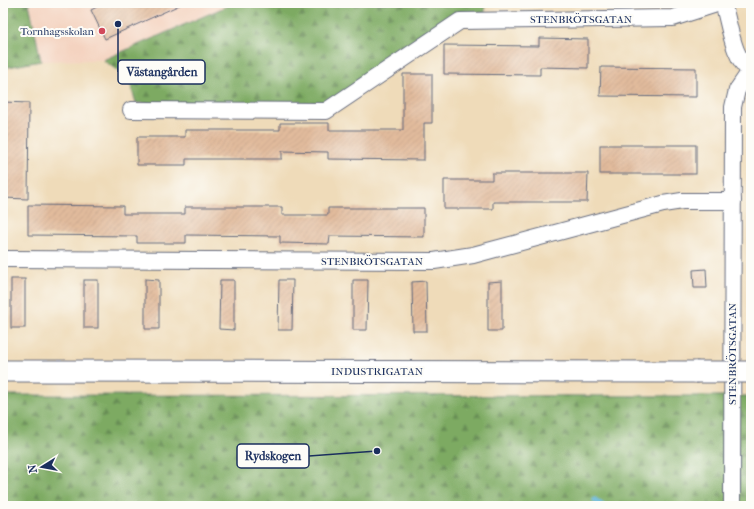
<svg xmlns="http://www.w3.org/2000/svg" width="754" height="509" viewBox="0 0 754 509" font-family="'IM FELL French Canon',serif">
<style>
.built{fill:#f4d3c0}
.forest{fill:url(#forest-firs);stroke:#4c6c60}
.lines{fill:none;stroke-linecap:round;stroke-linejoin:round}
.stream{stroke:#5db4da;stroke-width:5}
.building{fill:url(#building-hatch)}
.minor-casing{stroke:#656b7e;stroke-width:18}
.major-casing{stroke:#656b7e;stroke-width:23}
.minor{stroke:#fff;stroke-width:16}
.major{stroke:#fff;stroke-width:21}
.major-bridge-casing{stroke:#656b7e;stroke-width:23;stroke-linecap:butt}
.major-bridge{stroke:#fff;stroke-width:21}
.poi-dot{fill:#d1495b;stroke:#fdfcf7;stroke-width:1.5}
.labels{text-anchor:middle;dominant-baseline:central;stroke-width:4;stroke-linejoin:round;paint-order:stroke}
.street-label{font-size:11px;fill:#1b2f5e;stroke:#fdfcf7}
.poi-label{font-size:11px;fill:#1b2f5e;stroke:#fdfcf7;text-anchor:end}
.leader{fill:none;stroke:#1b2f5e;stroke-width:1.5}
.callout-dot{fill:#1b2f5e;stroke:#fdfcf7;stroke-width:1.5}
.callout{fill:#fdfcf7;stroke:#1b2f5e;stroke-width:1.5}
.callout-label{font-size:12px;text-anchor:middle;font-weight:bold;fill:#1b2f5e}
</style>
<defs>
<pattern id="forest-firs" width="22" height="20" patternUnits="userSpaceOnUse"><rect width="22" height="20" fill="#7daa62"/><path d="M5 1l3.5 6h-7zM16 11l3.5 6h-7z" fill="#668b54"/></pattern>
<pattern id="building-hatch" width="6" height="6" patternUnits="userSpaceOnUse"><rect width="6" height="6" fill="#e2bb9c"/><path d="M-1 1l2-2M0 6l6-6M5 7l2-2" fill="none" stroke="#c1a189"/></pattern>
</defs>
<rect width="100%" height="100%" fill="#fdfcf7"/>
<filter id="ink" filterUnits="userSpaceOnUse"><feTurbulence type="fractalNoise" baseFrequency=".025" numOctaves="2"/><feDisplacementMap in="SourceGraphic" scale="8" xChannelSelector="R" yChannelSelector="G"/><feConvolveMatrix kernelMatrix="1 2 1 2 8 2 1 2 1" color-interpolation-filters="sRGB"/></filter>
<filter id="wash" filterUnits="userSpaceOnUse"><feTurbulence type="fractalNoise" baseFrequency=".012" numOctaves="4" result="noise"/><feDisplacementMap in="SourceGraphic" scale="16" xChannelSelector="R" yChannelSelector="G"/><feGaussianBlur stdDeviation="0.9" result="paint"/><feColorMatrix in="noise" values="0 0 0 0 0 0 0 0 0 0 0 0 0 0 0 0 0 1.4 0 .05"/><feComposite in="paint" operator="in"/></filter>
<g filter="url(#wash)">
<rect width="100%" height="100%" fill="#efdbb9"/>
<path class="built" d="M29,3H234L103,60L41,61Z"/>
<g class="forest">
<path d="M3,3H29L41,61L3,68Z"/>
<path d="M234,3H485V13H459L327,104L136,103L129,79L103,60Z"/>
<path d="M3,395L751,396V506H3Z"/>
</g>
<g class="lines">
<path class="stream" d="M595,500L603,506"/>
</g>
<g id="blocks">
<g class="building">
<path d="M105,3H184L105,39L91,10Z"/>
<path d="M539,38L588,39V68L540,67V75L444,74V45L539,46Z"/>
<path d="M601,67L696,68V97L600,96Z"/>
<path d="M403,74H432V123H424V160L328,159V152L282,151V159H186V165H137V137H185V130H280V123H329V130H403Z"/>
<path d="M3,102L29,103L28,199L3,198Z"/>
<rect x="600" y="145" width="96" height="29"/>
<path d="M492,173H588L587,202H493V209H444V180H492Z"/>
<path d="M28,205L123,206V214H185V207H282V215H328V208H424V237L330,236L329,244L280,243V236L186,235V243H137V236L28,235Z"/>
<path d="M706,269L707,288H694L693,270Z"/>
<rect x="11" y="279" width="14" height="49"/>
<path d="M145,279L159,280V329H145Z"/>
<rect x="84" y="280" width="14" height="48"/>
<path d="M220,280H234V330L219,329Z"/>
<path d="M279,280H293L292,330H278Z"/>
<path d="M353,280H368L367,330H353Z"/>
<path d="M426,281L427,331H413L412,282Z"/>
<path d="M502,281V331H488V282Z"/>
</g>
</g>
</g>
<g filter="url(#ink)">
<use href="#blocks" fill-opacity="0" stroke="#656b7e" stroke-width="1"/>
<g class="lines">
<g class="minor-casing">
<g id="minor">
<path d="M723,3C730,25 732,57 751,72"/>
<path d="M131,110L326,111L460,21L673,18L720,3"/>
<path d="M3,259L434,261L473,255L663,204L682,201H733"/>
<path d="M732,506L733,107L737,90L750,71"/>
</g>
</g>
<g class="major-casing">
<path id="major" d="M3,371L696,372"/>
</g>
<use href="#minor" class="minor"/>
<use href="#major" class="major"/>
<g class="major-bridge-casing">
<path id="major-bridge" d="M696,372H751"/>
</g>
<use href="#major-bridge" class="major-bridge"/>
</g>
</g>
<circle class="poi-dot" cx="102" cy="31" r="4"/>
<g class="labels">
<g class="street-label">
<text x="581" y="19">STENBRÖTSGATAN</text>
<text x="372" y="261">STENBRÖTSGATAN</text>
<text transform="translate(732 354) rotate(-90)">STENBRÖTSGATAN</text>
<text x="377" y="371">INDUSTRIGATAN</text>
</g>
<g class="poi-label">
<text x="94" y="31">Tornhagsskolan</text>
</g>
</g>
<path class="leader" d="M118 24L118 72M377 451L309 456"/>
<g class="callout-dot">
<circle cx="118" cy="24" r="4"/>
<circle cx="377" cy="451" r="4"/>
</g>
<g class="callout">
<rect x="118" y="60" width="87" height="24" rx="4"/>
<rect x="237" y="444" width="72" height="24" rx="4"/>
</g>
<g class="callout-label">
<text x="162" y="76">Västangården</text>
<text x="273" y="460">Rydskogen</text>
</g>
<rect width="754" height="509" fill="none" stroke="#fdfcf7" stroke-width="16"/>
<g transform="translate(42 467) rotate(259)" stroke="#fdfcf7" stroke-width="3" paint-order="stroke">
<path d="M0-3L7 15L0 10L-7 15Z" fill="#1b2f5e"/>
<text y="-6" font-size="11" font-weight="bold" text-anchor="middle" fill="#1b2f5e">N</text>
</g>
</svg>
